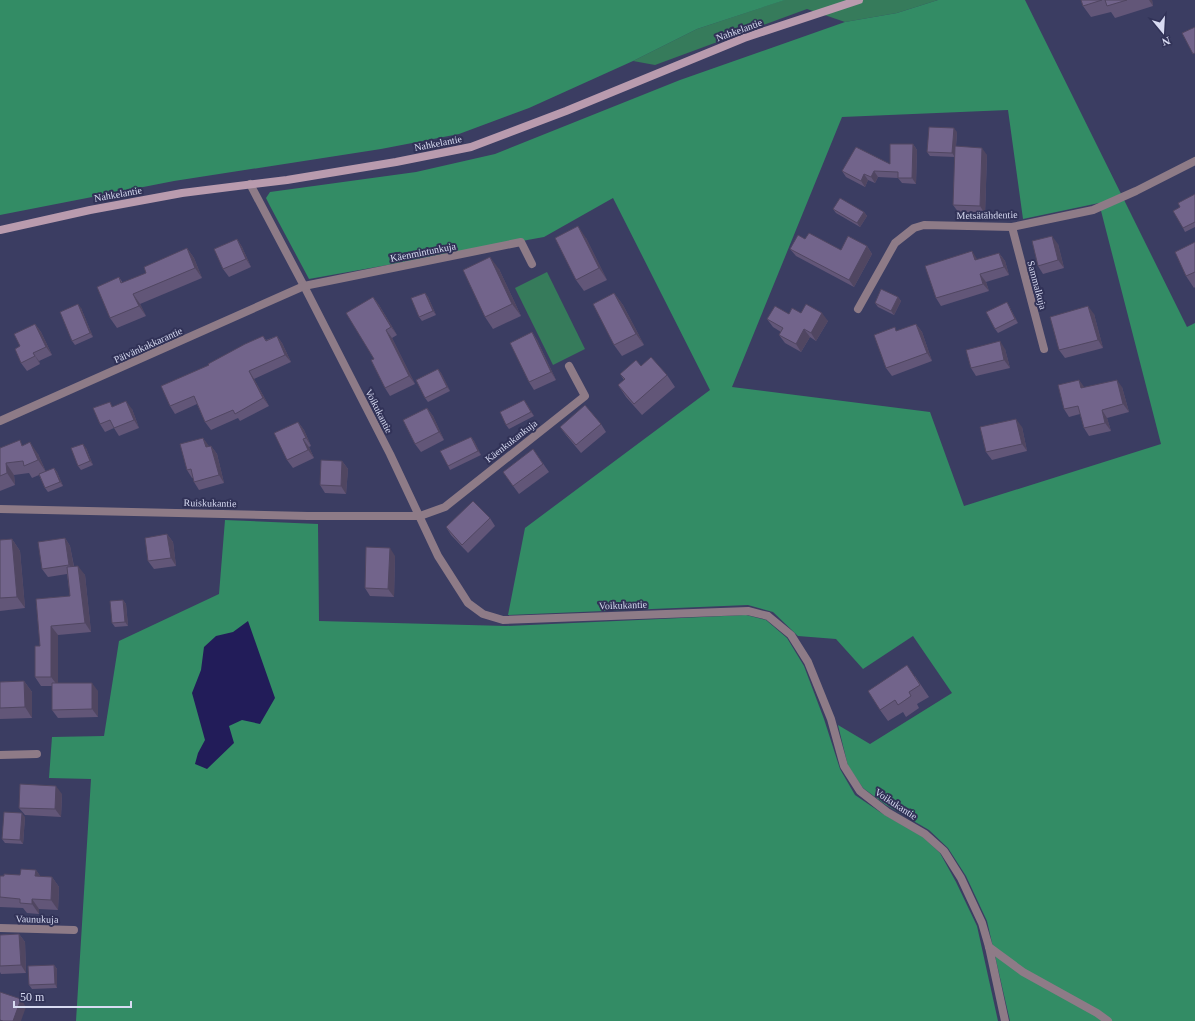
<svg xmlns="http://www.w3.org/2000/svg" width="1195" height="1021" viewBox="0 0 1195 1021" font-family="Georgia,serif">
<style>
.green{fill:#367b5b}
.forest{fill:#338c65;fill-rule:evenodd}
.water{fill:#221c59}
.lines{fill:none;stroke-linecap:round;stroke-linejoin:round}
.minor{stroke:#8e7b87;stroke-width:8}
.secondary{stroke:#b99bae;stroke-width:8}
.wall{fill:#625678}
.shaded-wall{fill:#504661}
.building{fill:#72648b;stroke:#504661}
.labels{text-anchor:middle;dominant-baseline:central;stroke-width:4;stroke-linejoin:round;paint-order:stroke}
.street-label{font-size:10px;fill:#d8dbf2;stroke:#313257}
</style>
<rect width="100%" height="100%" fill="#3b3d62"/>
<g class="green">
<path d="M784,0H938L897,13L845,22L807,9L655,65L633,61L697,29Z"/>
<path d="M547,272L585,349L553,365L515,288Z"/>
</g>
<g class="forest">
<path d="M0,0H785L697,29L633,61L529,108L459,134L381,149L174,181L0,215Z"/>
<path d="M938,0H1025L1187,327L1195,323V1021H1010L987,921L966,876L948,848L929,830L886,805L863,788L848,766L838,725L870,744L952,693L913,636L863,669L836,639L798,636L773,612L748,605L508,615L525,528L710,390L613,198L544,237L309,279L270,206L266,198L270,192L416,172L495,154L680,80L845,22L897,13ZM1008,110L1023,219L1099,203L1161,444L964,506L930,412L732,387L842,117Z"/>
<path d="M225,520L318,524L319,621L506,626L746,615L766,620L787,638L804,666L824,719L840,769L855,795L883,814L923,837L940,853L956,882L977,926L998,1021H76L91,779L49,778L52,737L104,736L119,641L219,594Z"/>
</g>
<path class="water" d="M248,621L275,698L260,724L242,720L229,726L234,743L207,769L195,764L198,753L205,740L192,693L201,670L204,647L216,636L233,632Z"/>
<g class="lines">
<g class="minor">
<path d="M250,184L304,286L390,454L438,556L468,603L483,614L503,620L748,611L768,616L791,635L808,662L831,719L844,766L860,791L887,812L925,834L944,851L961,878L982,923L989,947L1005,1021"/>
<path d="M1012,227L1044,349"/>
<path d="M858,309L895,243L914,228L924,225L1012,227L1093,210L1136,191L1195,161"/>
<path d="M0,421L304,286L521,242L532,264"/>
<path d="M0,509L308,516H420L445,507L585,396L569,366"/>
<path d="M0,755L37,754"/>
<path d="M0,928L74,930"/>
<path d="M989,947L1023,972L1097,1013L1108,1021"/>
</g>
<path class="secondary" d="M0,230L90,210L182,193L287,180L396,162L471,147L566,111L744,38L859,0"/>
</g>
<g class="wall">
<path d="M1081,0H1152L1153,6L1115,18L1111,12L1091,17L1083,6Z"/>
<path d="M957,132L956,147L987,155L985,214L959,213L953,205L955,157L930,156L927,152Z"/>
<path d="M913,144L917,150L916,184L902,183L898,178L878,177L875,183L868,180L865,187L846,177L842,171L890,164Z"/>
<path d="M1195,194V227L1185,232L1183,228L1180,207Z"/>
<path d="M833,209L864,212L867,216L860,227L836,213Z"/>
<path d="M586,238L607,280L584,291L576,280Z"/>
<path d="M237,239L242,247L251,267L229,277L223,269Z"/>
<path d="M805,239L841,250L867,246L872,254L854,287L796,256L790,249Z"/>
<path d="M1195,242V287L1194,288L1186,276Z"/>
<path d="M1058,244L1064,268L1043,274L1038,266Z"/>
<path d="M187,248L194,258L202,278L140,304L146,316L117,328L110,318L119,277L123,283L146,273Z"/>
<path d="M999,253L1005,261L1009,275L986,282L989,291L941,306L936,298L977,259L978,260Z"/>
<path d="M499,269L521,316L493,329L485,317Z"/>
<path d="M425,293L428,297L436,315L422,321L419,317Z"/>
<path d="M614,293L623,305L644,345L622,356L614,345Z"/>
<path d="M373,297L379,305L397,335L392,338L415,384L390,396L385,388Z"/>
<path d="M898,297L901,301L894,315L878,307L875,303Z"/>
<path d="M1009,306L1018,323L998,333L995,329Z"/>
<path d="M81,308L93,337L75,345L72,341Z"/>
<path d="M801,313L828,321L816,341L810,337L801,352L785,343L779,335L781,332L773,327L767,319L789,314Z"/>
<path d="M1094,314L1103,348L1065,358L1059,350Z"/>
<path d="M35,324L41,332L52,355L39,361L40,364L27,371L21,363L20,346Z"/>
<path d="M916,324L922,332L932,361L892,376L886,368L897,331Z"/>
<path d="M532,332L537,340L556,380L534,390L529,382Z"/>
<path d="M263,336L266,340L277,336L282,343L291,362L254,379L269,406L240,421L238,418L211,430L205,422L197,404L175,414L170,406L209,365Z"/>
<path d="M1005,349L1010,368L976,376L971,368Z"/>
<path d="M641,366L667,375L675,387L642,415L626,397L618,385L624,380L620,374Z"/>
<path d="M438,369L441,373L450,391L428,402L425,398Z"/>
<path d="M1079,380L1084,388L1122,387L1129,412L1107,418L1111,431L1089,436L1084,428L1080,414L1069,417L1064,409Z"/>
<path d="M524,400L534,416L509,429L506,425Z"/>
<path d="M113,406L132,409L139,428L119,436L114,428L105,432L100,424Z"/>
<path d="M427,408L433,416L444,440L421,452L415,444Z"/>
<path d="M298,422L304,430L311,446L309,447L314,458L293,468L287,460Z"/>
<path d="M601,424L606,432L581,453L566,435L560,427Z"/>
<path d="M1022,427L1027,451L992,460L986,452Z"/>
<path d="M471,437L474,441L481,455L450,470L448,466Z"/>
<path d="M203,438L209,447L211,446L217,454L224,483L199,490L194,482L193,478H192L187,470Z"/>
<path d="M23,445L38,454L46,472L54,468L57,472L63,486L48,492L45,488L39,475L32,478L29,473L14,475L15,485L0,491V448Z"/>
<path d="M86,448L93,465L81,470L78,466Z"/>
<path d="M533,449L549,472L519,494L503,472Z"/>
<path d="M342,461L348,469L346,494L325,493L320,485Z"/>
<path d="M490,518L495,526L468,553L451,535L446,527Z"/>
<path d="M167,534L173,542L176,566L154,569L148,561Z"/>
<path d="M65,538L70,546L74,566L85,575L91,632L58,635V683L98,691V717L58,718L52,710V686H41L35,677L40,646L36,599L70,596L67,574L48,577L42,569Z"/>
<path d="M12,539L20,551L25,608L0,611V540Z"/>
<path d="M395,556L394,597L370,596L365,588Z"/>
<path d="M123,600L126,604L128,626L115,627L112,623Z"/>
<path d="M915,676L929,697L917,704L919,708L906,717L903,712L888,721L880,710Z"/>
<path d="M24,681L32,692V718L0,719V682Z"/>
<path d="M62,794L61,817L25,815L19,808Z"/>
<path d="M25,817L23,844L5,843L2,839Z"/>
<path d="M36,870L40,876L52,877L59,887L58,910L39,909V914L27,913L23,908L0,907V876L20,875Z"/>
<path d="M19,934L25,942L26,973L1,974L0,972V935Z"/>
<path d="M54,965L57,969V988L32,989L29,985Z"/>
</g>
<g class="shaded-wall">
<path d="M1149,0H1152L1153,6Z"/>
<path d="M954,128L957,132L955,157L952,153Z"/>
<path d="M913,144L917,150L916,184L912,178Z"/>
<path d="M982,148L987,155L985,214L980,206Z"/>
<path d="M874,171L878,177L875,183L871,177Z"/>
<path d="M864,174L868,180L865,187L861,181Z"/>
<path d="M864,212L867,216L860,227L857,223Z"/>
<path d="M578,226L586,238L607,280L599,268Z"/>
<path d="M1052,236L1058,244L1064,268L1058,260Z"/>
<path d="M237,239L242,247L251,267L246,259Z"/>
<path d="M867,246L872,254L854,287L849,280Z"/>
<path d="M187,248L194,258L202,278L195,268Z"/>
<path d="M972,251L977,259L980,268L975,260Z"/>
<path d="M999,253L1005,261L1009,275L1004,267Z"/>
<path d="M490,257L499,269L521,316L512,304Z"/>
<path d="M980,274L986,282L989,291L983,284Z"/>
<path d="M425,293L428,297L436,315L433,311Z"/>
<path d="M614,293L623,305L644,345L636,334Z"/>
<path d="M133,294L140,304L146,316L139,306Z"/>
<path d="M373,297L379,305L397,335L391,327Z"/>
<path d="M898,297L901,301L894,315L891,311Z"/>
<path d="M1007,302L1009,306L1018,323L1015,319Z"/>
<path d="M78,304L81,308L93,337L90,333Z"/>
<path d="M1088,306L1094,314L1103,348L1098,340Z"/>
<path d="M822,313L828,321L816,341L811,333Z"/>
<path d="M35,324L41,332L52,355L46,347Z"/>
<path d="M916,324L922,332L932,361L927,353Z"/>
<path d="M804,329L810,337L801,352L796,344Z"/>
<path d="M386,330L392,338L415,384L409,376Z"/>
<path d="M532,332L537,340L556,380L551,372Z"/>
<path d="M277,336L282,343L291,362L285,355Z"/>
<path d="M1000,341L1005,349L1010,368L1004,360Z"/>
<path d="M33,353L39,361L40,364L35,356Z"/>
<path d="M438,369L441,373L450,391L447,387Z"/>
<path d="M249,371L254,379L269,406L263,398Z"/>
<path d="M1079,380L1085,388H1081Z"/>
<path d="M1117,380L1122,387L1129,412L1123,404Z"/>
<path d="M524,400L527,404L534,416L531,412Z"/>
<path d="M126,401L132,409L139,428L134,420Z"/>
<path d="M427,408L433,416L444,440L439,432Z"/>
<path d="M1102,410L1107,418L1111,431L1105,423Z"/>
<path d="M1016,419L1022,427L1027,451L1022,444Z"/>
<path d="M298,422L304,430L311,446L306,438Z"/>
<path d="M471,437L474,441L481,455L478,451Z"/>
<path d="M203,438L209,446L211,455L206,447Z"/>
<path d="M303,439L309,447L314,458L308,450Z"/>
<path d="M30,442L38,454L46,472L38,460Z"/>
<path d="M83,444L86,448L93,465L90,461Z"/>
<path d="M211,446L217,454L224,483L219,475Z"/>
<path d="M342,461L348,469L346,494L341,486Z"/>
<path d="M6,463L14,475L15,485L7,473Z"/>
<path d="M54,468L57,472L63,486L60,482Z"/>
<path d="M167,534L173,542L176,566L171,558Z"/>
<path d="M65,538L70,546L75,573L69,565Z"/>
<path d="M12,539L20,551L25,608L17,597Z"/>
<path d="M390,548L395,556L394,597L388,589Z"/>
<path d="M78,566L85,575L91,632L85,623Z"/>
<path d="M123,600L126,604L128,626L125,622Z"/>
<path d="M51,626L58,635V686L51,677Z"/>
<path d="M24,681L32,692V718L25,707Z"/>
<path d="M92,683L98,691V717L92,709Z"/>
<path d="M56,786L62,794L61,817L55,809Z"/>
<path d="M22,813L25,817L23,844L20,840Z"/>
<path d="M36,870L43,880L35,876Z"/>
<path d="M52,877L59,887L58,910L51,900Z"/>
<path d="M32,899L39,909V914L32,904Z"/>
<path d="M19,934L25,942L26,973L21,965Z"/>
<path d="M54,965L57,969V988L55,984Z"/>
<path d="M21,999L26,1007L21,1021H13Z"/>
</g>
<g class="building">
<path d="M1081,0H1102L1083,6Z"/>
<path d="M1105,0H1127L1107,6Z"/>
<path d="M1195,27V53L1193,54L1182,33Z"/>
<path d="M929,127L954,128L952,153L927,152Z"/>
<path d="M890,144H913L912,178H898V172L874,171L871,177L864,174L861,181L842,171L856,147L890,164Z"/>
<path d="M955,146L982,148L980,206L953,205Z"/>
<path d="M1195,194V222L1183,228L1173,211L1180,207L1178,203Z"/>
<path d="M840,198L864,212L857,223L833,209Z"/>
<path d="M578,226L599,268L576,280L555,238Z"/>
<path d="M809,233L841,250L848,236L867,246L849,280L790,249L798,235L805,239Z"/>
<path d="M1052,236L1058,260L1038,266L1032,241Z"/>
<path d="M237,239L246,259L223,269L214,249Z"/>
<path d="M1195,242V272L1186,276L1175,252Z"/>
<path d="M187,248L195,268L133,294L139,306L110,318L97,287L119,277L121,283L146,273L144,267Z"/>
<path d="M972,251L975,260L999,253L1004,267L980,274L983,284L936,298L925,266Z"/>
<path d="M490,257L512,304L485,317L463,270Z"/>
<path d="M881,289L898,297L891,311L875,303Z"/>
<path d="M425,293L433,311L419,317L411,298Z"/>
<path d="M614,293L636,334L614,345L593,304Z"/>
<path d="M373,297L391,327L386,330L409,376L385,388L371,360L374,359L346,313Z"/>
<path d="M1007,302L1015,319L995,329L986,312Z"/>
<path d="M78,304L90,333L72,341L60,312Z"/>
<path d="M806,304L822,313L811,333L804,329L796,344L779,335L783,328L767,319L775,306L789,314L792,308L801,313Z"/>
<path d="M1088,306L1098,340L1059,350L1050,317Z"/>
<path d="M35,324L46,347L33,353L35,356L21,363L15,349L20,346L14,334Z"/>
<path d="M916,324L927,353L886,368L874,335L895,327L896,331Z"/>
<path d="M532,332L551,372L529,382L510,343Z"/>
<path d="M263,336L266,341L277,336L285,355L249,371L263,398L235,414L233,410L205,422L194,396L170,406L161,386L209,365L208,364L245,344Z"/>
<path d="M1000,341L1004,360L971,368L966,350Z"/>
<path d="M651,357L667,375L634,404L618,385L625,379L620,374L636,360L641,366Z"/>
<path d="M438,369L447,387L425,398L416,380Z"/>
<path d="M1079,380L1081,388L1117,380L1123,404L1102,410L1105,423L1084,428L1078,406L1064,409L1058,385Z"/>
<path d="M524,400L531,412L506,425L500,412Z"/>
<path d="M126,401L134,420L114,428L110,420L100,424L93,408L110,402L112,407Z"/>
<path d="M585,405L601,424L576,445L560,427Z"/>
<path d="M427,408L439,432L415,444L403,420Z"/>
<path d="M1016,419L1022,444L986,452L980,427Z"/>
<path d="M298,422L306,438L303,439L308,450L287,460L274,433Z"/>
<path d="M471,437L478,451L448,466L440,451Z"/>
<path d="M203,438L206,447L211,446L219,475L194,482L191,469L187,470L180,444Z"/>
<path d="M20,440L22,446L30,442L38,460L24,466L23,461L6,463L7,473L0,476V448Z"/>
<path d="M83,444L90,461L78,466L71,448Z"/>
<path d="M533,449L543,464L513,486L503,472Z"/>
<path d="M321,460L342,461L341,486L320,485Z"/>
<path d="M54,468L60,482L45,488L39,474Z"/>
<path d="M473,501L490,518L462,545L446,527Z"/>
<path d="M167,534L171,558L148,561L145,538Z"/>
<path d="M65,538L69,565L42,569L38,542Z"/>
<path d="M12,539L17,597L0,598V540Z"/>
<path d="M366,547L390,548L388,589L365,588Z"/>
<path d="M78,566L85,623L51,626V677H35V646H40L36,599L70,596L67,567Z"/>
<path d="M123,600L125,622L112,623L110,601Z"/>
<path d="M907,665L920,685L909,692L911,696L898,705L895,700L880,710L868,691Z"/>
<path d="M24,681L25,707L0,708V682Z"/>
<path d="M52,683H92V709L52,710Z"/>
<path d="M20,784L56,786L55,809L19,808Z"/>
<path d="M4,812L22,813L20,840L2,839Z"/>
<path d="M21,869L36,870L35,876L52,877L51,900L32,899V904L20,903V899L0,897V876H4V874L20,875Z"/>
<path d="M19,934L21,965L0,966V935Z"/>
<path d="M54,965L55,984L29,985L28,966Z"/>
<path d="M0,992L21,999L13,1021H3L0,1020Z"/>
</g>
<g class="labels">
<g class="street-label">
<text transform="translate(739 30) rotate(-20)">Nahkelantie</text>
<text transform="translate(438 143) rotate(-11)">Nahkelantie</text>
<text transform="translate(118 194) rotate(-10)">Nahkelantie</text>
<text transform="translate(987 215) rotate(-1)">Metsätähdentie</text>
<text transform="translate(423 252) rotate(-11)">Käenmintunkuja</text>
<text transform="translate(1037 285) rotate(75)">Sammalkuja</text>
<text transform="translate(148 345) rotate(-24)">Päivänkakkarantie</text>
<text transform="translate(379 411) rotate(63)">Voikukantie</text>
<text transform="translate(511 441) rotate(-38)">Käenkukankuja</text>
<text transform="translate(210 503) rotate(1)">Ruiskukantie</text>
<text transform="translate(623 605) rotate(-2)">Voikukantie</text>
<text transform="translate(896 804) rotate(33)">Voikukantie</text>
<text transform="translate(37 919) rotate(1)">Vaunukuja</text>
</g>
</g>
<g transform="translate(1163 32) rotate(162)" stroke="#313257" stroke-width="3" paint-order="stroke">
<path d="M0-3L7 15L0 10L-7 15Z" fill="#d8dbf2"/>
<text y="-6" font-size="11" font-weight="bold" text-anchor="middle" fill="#d8dbf2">N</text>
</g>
<path d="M14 1001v6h117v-6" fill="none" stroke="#d8dbf2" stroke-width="2"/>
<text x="20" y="1001" font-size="12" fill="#d8dbf2" stroke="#313257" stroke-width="3" paint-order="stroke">50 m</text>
</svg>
